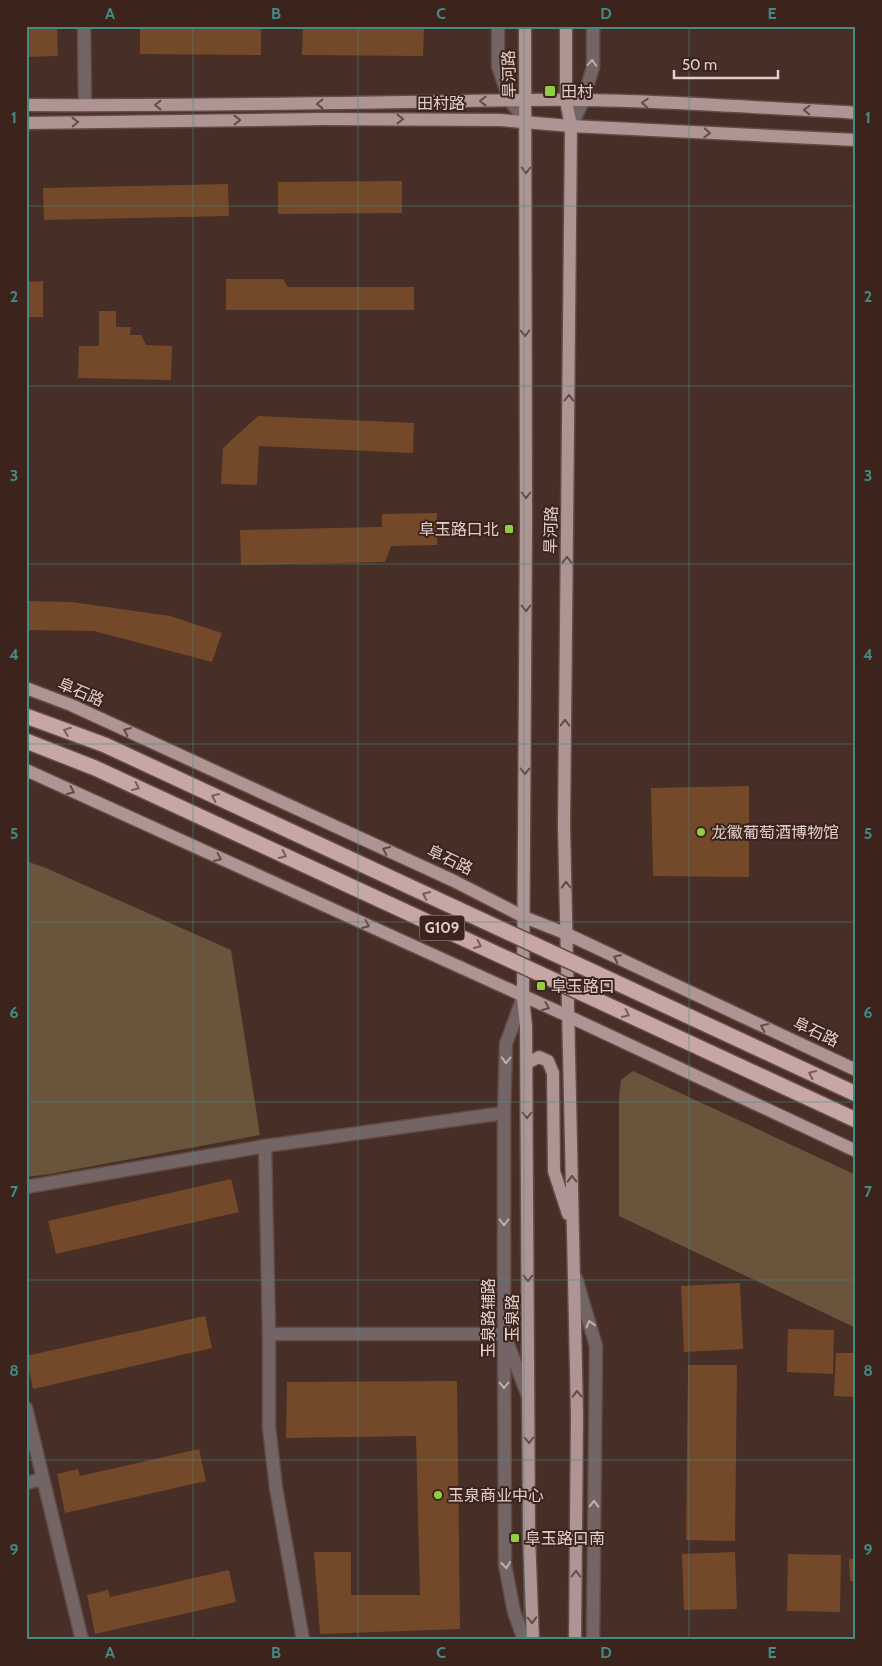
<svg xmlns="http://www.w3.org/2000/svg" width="882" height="1666" viewBox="0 0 882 1666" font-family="Cabin,'Noto Sans SC',sans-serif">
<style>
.green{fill:#68553b}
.building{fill:#744929}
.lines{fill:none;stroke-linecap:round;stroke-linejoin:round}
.minor-casing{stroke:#634b45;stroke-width:15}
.major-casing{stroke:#634b45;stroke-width:15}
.minor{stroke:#736565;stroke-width:12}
.major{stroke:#af9494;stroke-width:12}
.highway-bridge-casing{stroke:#634b45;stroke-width:18;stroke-linecap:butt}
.highway-bridge{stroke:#c7a6a6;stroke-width:15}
.oneway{stroke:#bfb0ac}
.oneway2{stroke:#644b47}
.oneway3{stroke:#7b5e5b}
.grid{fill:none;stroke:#438c85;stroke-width:1;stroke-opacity:0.55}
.poi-dot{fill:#8fcd42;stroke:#3c241d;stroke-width:2}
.labels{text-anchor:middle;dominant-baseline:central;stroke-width:4;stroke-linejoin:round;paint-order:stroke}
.shield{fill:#3c241d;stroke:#af9c97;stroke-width:1}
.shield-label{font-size:15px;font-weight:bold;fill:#e0d0cb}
.street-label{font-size:16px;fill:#e0d0cb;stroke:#3c241d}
.poi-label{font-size:16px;fill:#e0d0cb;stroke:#3c241d;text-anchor:start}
.neatline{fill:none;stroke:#438c85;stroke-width:2}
.grid-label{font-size:16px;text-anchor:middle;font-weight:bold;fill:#438c85}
</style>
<rect width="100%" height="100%" fill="#472e27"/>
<g class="green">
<path d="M26,861L46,868L231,950L260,1135L50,1174L26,1177Z"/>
<path d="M633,1071L856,1175V1328L619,1216V1096L621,1080Z"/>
</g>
<g class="building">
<path d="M26,26H57L58,56L26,57Z"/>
<path d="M140,26H261V55L140,54Z"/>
<path d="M303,26H424L423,56L302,55Z"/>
<path d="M402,181V213L278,214V182Z"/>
<path d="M228,184L229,216L44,220L43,188Z"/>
<path d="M226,279H283L288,287H414V310H226Z"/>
<path d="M43,281V317H26V282Z"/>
<path d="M99,311H116V327H131L130,335H141L146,345L172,346L171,380L78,378L79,346H99Z"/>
<path d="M258,416L414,423L413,453L259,446L257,485L221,484L223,448Z"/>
<path d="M437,513V545L391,546L385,562L241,565L240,530L382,527V514Z"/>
<path d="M26,601L72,602L170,616L222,633L212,662L94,631L26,630Z"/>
<path d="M749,786V877L653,876L651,788Z"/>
<path d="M231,1179L239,1212L56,1254L48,1221Z"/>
<path d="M740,1283L743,1349L684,1352L681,1286Z"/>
<path d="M205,1316L212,1348L33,1389L26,1356Z"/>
<path d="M788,1329L834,1330L833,1374L787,1372Z"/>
<path d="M836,1353H856V1397L834,1396Z"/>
<path d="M688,1365H737L735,1541L686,1540Z"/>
<path d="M457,1381L460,1629L320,1634L314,1552H351V1595H420L416,1436L286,1438L287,1382Z"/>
<path d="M199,1449L206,1481L65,1513L57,1474L78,1469L80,1476Z"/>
<path d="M735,1552L737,1609L684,1610L682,1554Z"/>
<path d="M788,1554L841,1555L840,1612L787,1611Z"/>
<path d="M849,1559H856V1581H850Z"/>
<path d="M229,1570L236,1602L95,1634L87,1595L108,1590L110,1597Z"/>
</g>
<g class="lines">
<g class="minor-casing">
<g id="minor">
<path d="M84,26L85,105"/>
<path d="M498,26V66L510,101L526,121"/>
<path d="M571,126L583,101L593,67V26"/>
<path d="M523,997L506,1044L504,1113V1334L505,1565L514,1612L524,1640"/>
<path d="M265,1146L269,1334V1427L276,1488L303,1640"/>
<path d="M26,1187L265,1146L504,1113"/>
<path d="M576,1278L596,1346L593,1640"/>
<path d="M269,1334H504L528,1396"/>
<path d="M26,1408L82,1640"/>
<path d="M26,1483L43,1479"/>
</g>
</g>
<g class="major-casing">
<g id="major">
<path d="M525,26L526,524L523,997L526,1026L529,1536L533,1640"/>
<path d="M566,26V101L571,126L564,826L577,1415L575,1640"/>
<path d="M26,105C192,106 359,103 525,100C632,98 739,107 846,112L856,113"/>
<path d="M26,123L322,119L500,120L571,126L856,140"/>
<path d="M26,688L71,705L454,881L524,917L567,934L856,1070"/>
<path d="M26,770L570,1017L856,1151"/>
<path d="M527,1063L539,1057L548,1061L553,1073L554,1171L568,1214"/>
</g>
</g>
<use href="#minor" class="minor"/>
<use href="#major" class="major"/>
<g class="highway-bridge-casing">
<g id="highway-bridge">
<path d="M26,716L105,745L856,1094"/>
<path d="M26,741L95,768L856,1120"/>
</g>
</g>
<use href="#highway-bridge" class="highway-bridge"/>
</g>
<defs><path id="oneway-chevron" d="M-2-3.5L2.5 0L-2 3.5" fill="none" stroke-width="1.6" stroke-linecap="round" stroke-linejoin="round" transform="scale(1.25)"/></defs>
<g class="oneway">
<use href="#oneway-chevron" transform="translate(592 63) rotate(-86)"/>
<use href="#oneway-chevron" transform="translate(506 1060) rotate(92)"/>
<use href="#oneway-chevron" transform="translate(504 1222) rotate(90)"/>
<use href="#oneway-chevron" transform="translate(590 1324) rotate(-107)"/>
<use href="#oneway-chevron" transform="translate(504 1385) rotate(90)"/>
<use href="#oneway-chevron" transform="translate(594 1504) rotate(-89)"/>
<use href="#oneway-chevron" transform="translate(506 1565) rotate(84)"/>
</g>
<g class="oneway2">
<use href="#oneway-chevron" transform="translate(483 101) rotate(180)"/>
<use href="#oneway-chevron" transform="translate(645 103) rotate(-177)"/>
<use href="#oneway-chevron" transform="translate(320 104) rotate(179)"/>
<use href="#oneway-chevron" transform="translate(158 105) rotate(180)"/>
<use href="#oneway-chevron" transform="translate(807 110) rotate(-178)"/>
<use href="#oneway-chevron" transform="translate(400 119)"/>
<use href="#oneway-chevron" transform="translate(237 120) rotate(-1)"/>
<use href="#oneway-chevron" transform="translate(75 122) rotate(-1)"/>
<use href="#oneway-chevron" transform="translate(707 133) rotate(3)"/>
<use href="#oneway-chevron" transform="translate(526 170) rotate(90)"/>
<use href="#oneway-chevron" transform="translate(525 333) rotate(90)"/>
<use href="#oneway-chevron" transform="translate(569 398) rotate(-89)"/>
<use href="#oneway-chevron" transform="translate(526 495) rotate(90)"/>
<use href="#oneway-chevron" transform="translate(567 560) rotate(-89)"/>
<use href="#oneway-chevron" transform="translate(526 608) rotate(90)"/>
<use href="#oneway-chevron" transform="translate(565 723) rotate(-89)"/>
<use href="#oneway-chevron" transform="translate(127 731) rotate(-155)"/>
<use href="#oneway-chevron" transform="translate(525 771) rotate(90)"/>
<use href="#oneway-chevron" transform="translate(71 791) rotate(25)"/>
<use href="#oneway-chevron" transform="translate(386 850) rotate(-155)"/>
<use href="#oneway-chevron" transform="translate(218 858) rotate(25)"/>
<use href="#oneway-chevron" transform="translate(566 885) rotate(-91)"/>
<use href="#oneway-chevron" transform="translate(366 925) rotate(25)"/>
<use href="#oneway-chevron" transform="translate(617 958) rotate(-155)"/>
<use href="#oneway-chevron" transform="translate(546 1007) rotate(23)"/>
<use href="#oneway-chevron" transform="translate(764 1027) rotate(-155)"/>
<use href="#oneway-chevron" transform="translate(527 1115) rotate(90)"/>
<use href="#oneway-chevron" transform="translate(572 1179) rotate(-91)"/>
<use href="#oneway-chevron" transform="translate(528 1278) rotate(90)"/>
<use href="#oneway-chevron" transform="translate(577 1394) rotate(-92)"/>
<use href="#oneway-chevron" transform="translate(529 1440) rotate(90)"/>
<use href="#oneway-chevron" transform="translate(576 1574) rotate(-89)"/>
<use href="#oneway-chevron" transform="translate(532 1620) rotate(88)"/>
</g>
<g class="oneway3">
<use href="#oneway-chevron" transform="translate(67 731) rotate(-159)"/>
<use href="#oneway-chevron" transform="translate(136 787) rotate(25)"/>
<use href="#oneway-chevron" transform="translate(215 797) rotate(-155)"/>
<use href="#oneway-chevron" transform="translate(283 855) rotate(25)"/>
<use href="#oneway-chevron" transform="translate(426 895) rotate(-155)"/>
<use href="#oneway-chevron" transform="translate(478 945) rotate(25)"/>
<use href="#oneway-chevron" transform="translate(626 1014) rotate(25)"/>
<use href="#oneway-chevron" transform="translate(812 1074) rotate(-155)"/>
</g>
<path class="grid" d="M193,26V1640M358,26V1640M524,26V1640M689,26V1640M26,206H856M26,386H856M26,564H856M26,744H856M26,922H856M26,1102H856M26,1280H856M26,1460H856"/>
<g class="poi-dot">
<rect x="544" y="85" width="12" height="12" rx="2.5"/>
<rect x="504" y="524" width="10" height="10" rx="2.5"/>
<circle cx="701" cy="832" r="5"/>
<rect x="536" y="981" width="10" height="10" rx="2.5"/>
<circle cx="438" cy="1495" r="5"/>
<rect x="510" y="1533" width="10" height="10" rx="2.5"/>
</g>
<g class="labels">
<rect class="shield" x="419.5" y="915.5" width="45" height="25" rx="4"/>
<g class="shield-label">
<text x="442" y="928">G109</text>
</g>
<g class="street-label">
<text transform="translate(509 74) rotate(-91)">旱河路</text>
<text x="441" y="103">田村路</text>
<text transform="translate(551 530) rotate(-89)">旱河路</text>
<text transform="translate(81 692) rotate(23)">阜石路</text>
<text transform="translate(450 860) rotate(25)">阜石路</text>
<text transform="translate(816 1032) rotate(25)">阜石路</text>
<text transform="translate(488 1318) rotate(-90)">玉泉路辅路</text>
<text transform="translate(512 1318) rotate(-90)">玉泉路</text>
</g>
<g class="poi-label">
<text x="561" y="91">田村</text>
<text x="499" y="529" text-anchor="end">阜玉路口北</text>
<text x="711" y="832">龙徽葡萄酒博物馆</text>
<text x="551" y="986">阜玉路口</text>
<text x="448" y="1495">玉泉商业中心</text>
<text x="525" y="1538">阜玉路口南</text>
</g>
</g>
<rect width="882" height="1666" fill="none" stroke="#3c241d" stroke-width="55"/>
<path d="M674 70v8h104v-8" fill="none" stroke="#e0d0cb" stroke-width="2.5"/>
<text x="682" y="70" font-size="15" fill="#e0d0cb" stroke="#3c241d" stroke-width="4" paint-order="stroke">50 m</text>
<rect x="28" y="28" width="826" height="1610" class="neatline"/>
<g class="grid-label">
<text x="110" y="19">A</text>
<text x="276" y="19">B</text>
<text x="441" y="19">C</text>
<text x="606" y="19">D</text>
<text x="772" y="19">E</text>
<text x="14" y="123">1</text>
<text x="868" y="123">1</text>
<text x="14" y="302">2</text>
<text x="868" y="302">2</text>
<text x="14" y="481">3</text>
<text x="868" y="481">3</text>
<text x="14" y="660">4</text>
<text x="868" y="660">4</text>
<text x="14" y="839">5</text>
<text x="868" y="839">5</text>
<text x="14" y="1018">6</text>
<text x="868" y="1018">6</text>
<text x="14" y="1197">7</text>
<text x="868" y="1197">7</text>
<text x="14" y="1376">8</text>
<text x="868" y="1376">8</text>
<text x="14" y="1555">9</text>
<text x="868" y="1555">9</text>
<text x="110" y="1658">A</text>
<text x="276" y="1658">B</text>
<text x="441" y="1658">C</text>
<text x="606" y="1658">D</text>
<text x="772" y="1658">E</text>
</g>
</svg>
